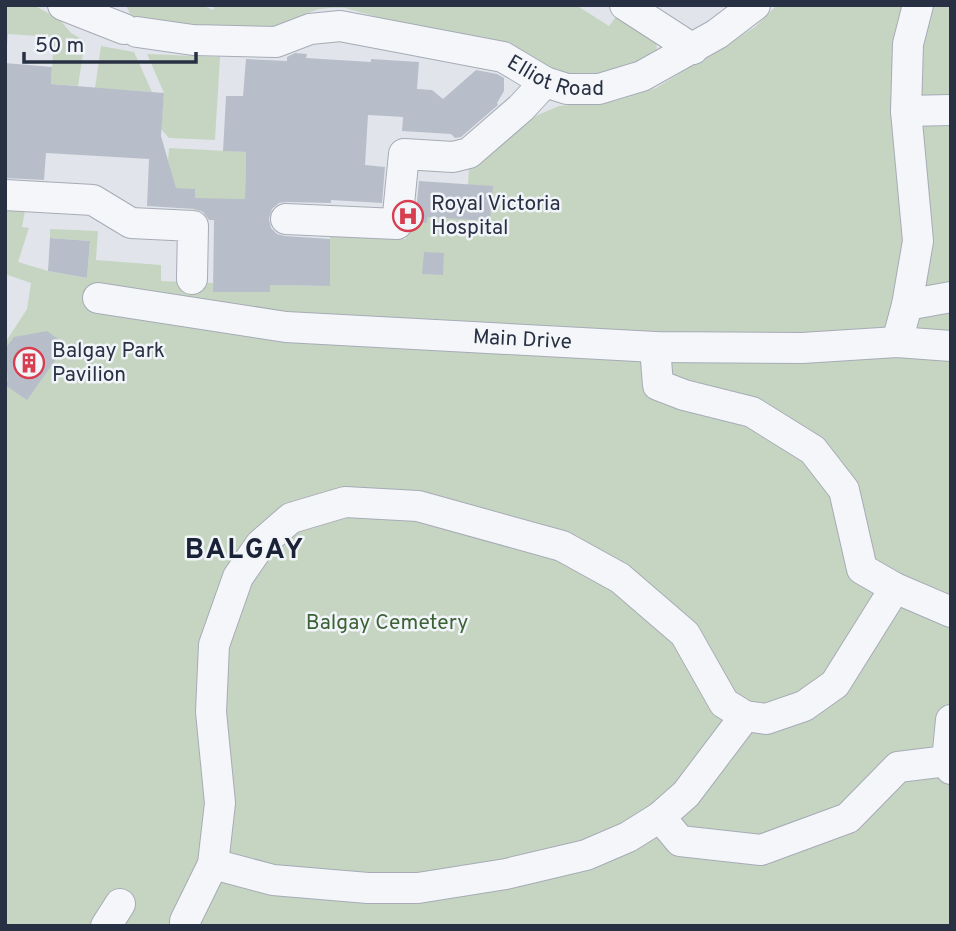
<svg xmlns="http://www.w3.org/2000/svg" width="956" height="931" viewBox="0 0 956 931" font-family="Overpass,sans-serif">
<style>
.green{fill:#c6d5c2}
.building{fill:#b8bec9}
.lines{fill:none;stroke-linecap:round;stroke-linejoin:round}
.minor-casing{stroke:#a6abb6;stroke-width:32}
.minor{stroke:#f4f6f9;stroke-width:30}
.labels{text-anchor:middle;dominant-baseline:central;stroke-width:5;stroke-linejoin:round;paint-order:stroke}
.street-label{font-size:21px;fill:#283144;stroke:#f1f4f8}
.poi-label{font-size:21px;fill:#283144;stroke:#f1f4f8;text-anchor:start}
.park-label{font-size:21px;fill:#3b6134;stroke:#f1f4f8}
.district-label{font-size:28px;font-weight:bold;letter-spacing:2px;fill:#1a2235;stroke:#f1f4f8}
</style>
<rect width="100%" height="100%" fill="#e1e5eb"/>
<g class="green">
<path d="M5,5H34L60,20L71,33L85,41L78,86L51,84L54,37L8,34L5,71Z"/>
<path d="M126,5H202L213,10L215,5H576L609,26L619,13L656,38L657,52L603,81L569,79L467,43L345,8C312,6 302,14 279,35L134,23Z"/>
<path d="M777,5H951V926H5V343L27,309L31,283L5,274V205H14L25,211L22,227L29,228L18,262L48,271L87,278L90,241L50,238V229L98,231L96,260L161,265V281L213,283L214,292H270V285L329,286L330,236L406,239L407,221L427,223L428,217L468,184L469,165L519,123L559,106L615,101L656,88L755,27Z"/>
<path d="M101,46L134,52L152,92L95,88Z"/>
<path d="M147,54L220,57L215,140L169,138L161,129L164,93Z"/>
<path d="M169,148L246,152L245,199L214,211L194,210L195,190L174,188L168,160Z"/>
</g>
<g class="building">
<path d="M295,53L307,54L306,58L371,62V59L419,62L417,89L432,90L443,99L476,70L497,74L504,78V91L497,103L498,105L461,137L455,138L451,134L402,131L403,117L368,115L365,165L385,167L382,203L331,200V203L287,202L279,203L272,209L269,219L271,228L277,234L285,236L330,239V286L270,285V292H213L214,220H209L203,212L195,209L147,206L149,159L46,153L44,180L5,178V63L52,67L51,84L164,93L161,136L176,188L195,189V198L245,199L246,152L223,151L226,96H243L246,59L287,61V57Z"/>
<path d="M419,181L493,186L490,221L428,217L427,223L415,222Z"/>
<path d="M50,238L90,241L87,278L48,271Z"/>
<path d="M424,252L444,253L443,275L422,274Z"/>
<path d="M47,331L66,345L27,400L5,385L8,380L5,349L14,337Z"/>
</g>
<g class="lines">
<g class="minor-casing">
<g id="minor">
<path d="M63,5L124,29"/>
<path d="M625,5L693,49"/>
<path id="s1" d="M137,32L193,40L276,42L310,29L340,26L503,57L545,82L567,89H599L642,76L717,34L755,5"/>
<path d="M906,111L951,110"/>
<path d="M5,195L93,200L131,223L193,226L192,279"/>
<path d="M286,219L397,224L404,154L453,157L469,153L521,108L545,82"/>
<path id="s2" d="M98,298L286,327L655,347L802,348L897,342L951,346"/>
<path d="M907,305L951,297"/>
<path d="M897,342L907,305L918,241L906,111L908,44L918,5"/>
<path d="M655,347L658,385L684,395L752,412L813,450L844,490L862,569L895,588L951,612"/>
<path d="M951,720L947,761L951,769"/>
<path d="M660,817L680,841L761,850L848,818L898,767L947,761"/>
<path d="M213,864L273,880L368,888H418L506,874L586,855L628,837L660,817L686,794L745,716"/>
<path d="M106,926L120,904"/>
<path d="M185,926V921L213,864L220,803L211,712L214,645L238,577L260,545L291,518L345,502L418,506L562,546L620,578L685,634L724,703L745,716L766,719L804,706L835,684L895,588"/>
</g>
</g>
<use href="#minor" class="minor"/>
</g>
<defs>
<g id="hospital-ring" transform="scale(1.575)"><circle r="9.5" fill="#f1f4f8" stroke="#d83e50" stroke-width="1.5"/><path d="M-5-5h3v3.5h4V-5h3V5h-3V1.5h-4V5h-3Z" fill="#d83e50"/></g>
<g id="building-ring" transform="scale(1.575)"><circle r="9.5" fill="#f1f4f8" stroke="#d83e50" stroke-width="1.5"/><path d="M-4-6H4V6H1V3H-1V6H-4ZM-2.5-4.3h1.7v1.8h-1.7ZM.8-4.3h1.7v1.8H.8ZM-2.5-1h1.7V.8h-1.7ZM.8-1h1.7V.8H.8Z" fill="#d83e50"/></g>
</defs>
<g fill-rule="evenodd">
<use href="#hospital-ring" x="408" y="216"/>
<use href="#building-ring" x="29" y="363"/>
</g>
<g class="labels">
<g class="street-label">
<text stroke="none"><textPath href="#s1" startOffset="430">Elliot Road</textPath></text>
<text stroke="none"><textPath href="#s2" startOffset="427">Main Drive</textPath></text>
</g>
<g class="poi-label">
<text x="431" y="204">Royal Victoria<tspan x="431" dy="24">Hospital</tspan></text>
<text x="52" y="351">Balgay Park<tspan x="52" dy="24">Pavilion</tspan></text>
</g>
<g class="park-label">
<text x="387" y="623">Balgay Cemetery</text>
</g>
<g class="district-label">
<text x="245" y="551">BALGAY</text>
</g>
</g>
<rect width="956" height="931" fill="none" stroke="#283144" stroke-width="14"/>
<path d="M24 52v10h172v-10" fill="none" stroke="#283144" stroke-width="3.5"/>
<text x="35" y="52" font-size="21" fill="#283144" stroke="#f1f4f8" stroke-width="5" paint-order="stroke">50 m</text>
</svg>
